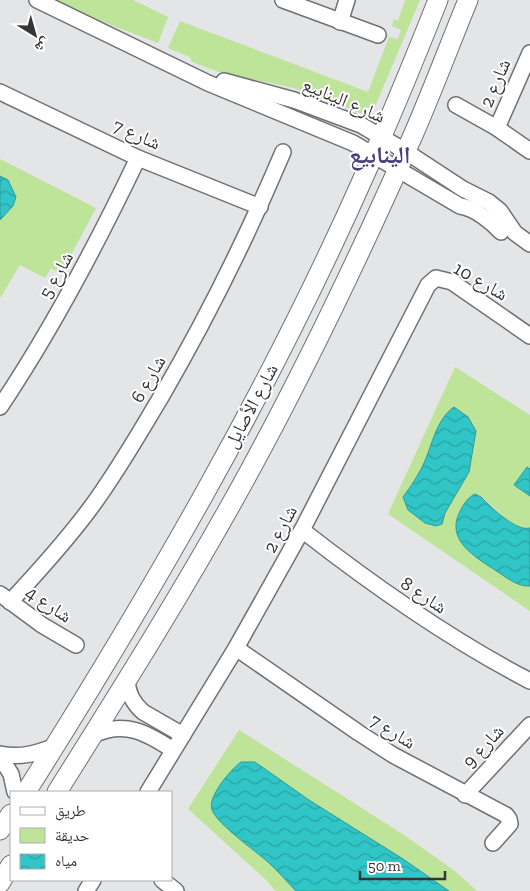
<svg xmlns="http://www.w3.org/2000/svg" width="530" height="891" viewBox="0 0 530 891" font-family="'Zilla Slab','Noto Naskh Arabic',serif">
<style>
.green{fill:#bde498;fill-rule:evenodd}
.water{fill:url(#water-waves);stroke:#319a9b}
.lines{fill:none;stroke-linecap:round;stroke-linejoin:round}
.minor-casing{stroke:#707173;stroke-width:18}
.major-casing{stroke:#707173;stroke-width:21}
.minor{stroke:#fff;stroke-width:15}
.major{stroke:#fff;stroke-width:19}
.labels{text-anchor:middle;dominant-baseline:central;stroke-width:4;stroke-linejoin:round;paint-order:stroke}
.street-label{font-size:19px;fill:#343435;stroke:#fff}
.district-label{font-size:24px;font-weight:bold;fill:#49427f;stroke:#fff}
</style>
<defs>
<pattern id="water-waves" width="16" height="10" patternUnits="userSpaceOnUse" patternTransform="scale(1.25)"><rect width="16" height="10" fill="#30c6c7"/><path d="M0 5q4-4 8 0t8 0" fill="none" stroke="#2aa2a2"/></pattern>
</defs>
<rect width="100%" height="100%" fill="#e4e5e7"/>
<g class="green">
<path d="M55,0H133L168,17L158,43L101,21Z"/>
<path d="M405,0H420L374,109L369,110L363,114L294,88L219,72L192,62L190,57L168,48L180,21L368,92L389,37L398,39L401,30L392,26L394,19L398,21Z"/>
<path d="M0,159L96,208L61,274L51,268L45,278L20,265L0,298V220L13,206L8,180L0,176Z"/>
<path d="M455,367L530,415V528C512,533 496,506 482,498C479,496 474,497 470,496L458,515L461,543L473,556L530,586V611L388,514ZM439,426L476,431L469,472L445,513L442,524L436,526L403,497L421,470Z"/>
<path d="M239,730L401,833L455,871L477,891H276L263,877L188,809Z"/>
</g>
<g class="water">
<path d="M0,176L8,180L16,197L13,206L0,220Z"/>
<path d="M454,407L468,417L476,431L469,472L445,513L442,524L436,526L425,523L408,510L403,497C409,489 415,480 420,471C432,450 434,421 454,407Z"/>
<path d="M527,467L530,469V496L514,485Z"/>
<path d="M475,494L481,497C491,507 516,532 530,528V586C517,587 506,577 495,570C475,557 445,540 460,511C464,504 468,497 475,494Z"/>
<path d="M241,762H255L309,800L403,859L449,891H296C287,882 278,871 269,863C256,851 218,825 212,810C207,797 231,769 241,762Z"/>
</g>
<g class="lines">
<g class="minor-casing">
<g id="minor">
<path d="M37,0L208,83L353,143L460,206C475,208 492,222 501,232"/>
<path d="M283,0L378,35"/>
<path d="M340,22L347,0"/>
<path d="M224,81L294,100L361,125L405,151L463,189L489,202L500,211L515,233L530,244"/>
<path d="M0,92L138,158L260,207"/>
<path d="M456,105L497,128L530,151"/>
<path d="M497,128L530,53"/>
<path d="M0,407C53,328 97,244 138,158"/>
<path d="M302,530C375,587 449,639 530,681"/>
<path d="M0,594L42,625L76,645"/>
<path d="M10,602C38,572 65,542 89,510C116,474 138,435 161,397C207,318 247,237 283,152"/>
<path d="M236,648L359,733L393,755L506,815L509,819L510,824L493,843"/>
<path d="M127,680C128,694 133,703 143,712L183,735"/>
<path d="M93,735C125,720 147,733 173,750"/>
<path d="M0,754C20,758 36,754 55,746"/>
<path d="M0,757L11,774L15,792"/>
<path d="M148,792L236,648L302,530L428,285L436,278L452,282L530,336"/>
<path d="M465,795L530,725"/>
<path d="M162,880L176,891"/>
<path d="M86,891L93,880"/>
</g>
</g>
<g class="major-casing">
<g id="major">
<path d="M26,792C151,594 270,389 365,174C391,117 415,58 438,0"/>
<path d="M57,792C123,687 189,582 249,472C309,362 363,248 414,133C433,89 450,44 468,0"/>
<path d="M0,830L11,814"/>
<path d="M0,883L11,865"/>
</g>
</g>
<use href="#minor" class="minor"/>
<use href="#major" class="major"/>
</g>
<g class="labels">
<g class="street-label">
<text transform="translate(495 83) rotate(-67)">شارع 2</text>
<text transform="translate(344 100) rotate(23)">شارع الينابيع</text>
<text transform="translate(137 134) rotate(24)">شارع 7</text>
<text transform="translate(56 275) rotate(-61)">شارع 5</text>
<text transform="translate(481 281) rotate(30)">شارع 10</text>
<text transform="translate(148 379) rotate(-60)">شارع 6</text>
<text transform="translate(251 406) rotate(-62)">شارع الأصايل</text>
<text transform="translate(280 529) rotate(-62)">شارع 2</text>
<text transform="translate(424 595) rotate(34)">شارع 8</text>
<text transform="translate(49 604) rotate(34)">شارع 4</text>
<text transform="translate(393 731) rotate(32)">شارع 7</text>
<text transform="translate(483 746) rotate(-47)">شارع 9</text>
</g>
<g class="district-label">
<text x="380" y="154">الينابيع</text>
</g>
</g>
<rect x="10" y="791" width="162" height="90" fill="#ffffff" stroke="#aeaeae"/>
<rect x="20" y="807" width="25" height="8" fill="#ffffff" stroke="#aeaeae"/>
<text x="55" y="816" font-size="15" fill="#343435">طريق</text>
<rect x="20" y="828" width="25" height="15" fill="#bde498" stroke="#aeaeae"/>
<text x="55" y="841" font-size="15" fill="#343435">حديقة</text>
<rect x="20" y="854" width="25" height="15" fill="url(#water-waves)" stroke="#aeaeae"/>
<text x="55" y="866" font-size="15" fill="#343435">مياه</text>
<g transform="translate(35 35) rotate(143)" stroke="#ffffff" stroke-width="4" paint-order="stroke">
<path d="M0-4L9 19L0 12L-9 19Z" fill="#343435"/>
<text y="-8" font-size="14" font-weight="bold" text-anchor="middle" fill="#343435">ش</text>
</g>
<path d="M360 871v8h85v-8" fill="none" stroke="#343435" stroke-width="2.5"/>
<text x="368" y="871" font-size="15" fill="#343435" stroke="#ffffff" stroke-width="4" paint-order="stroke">50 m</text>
</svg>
